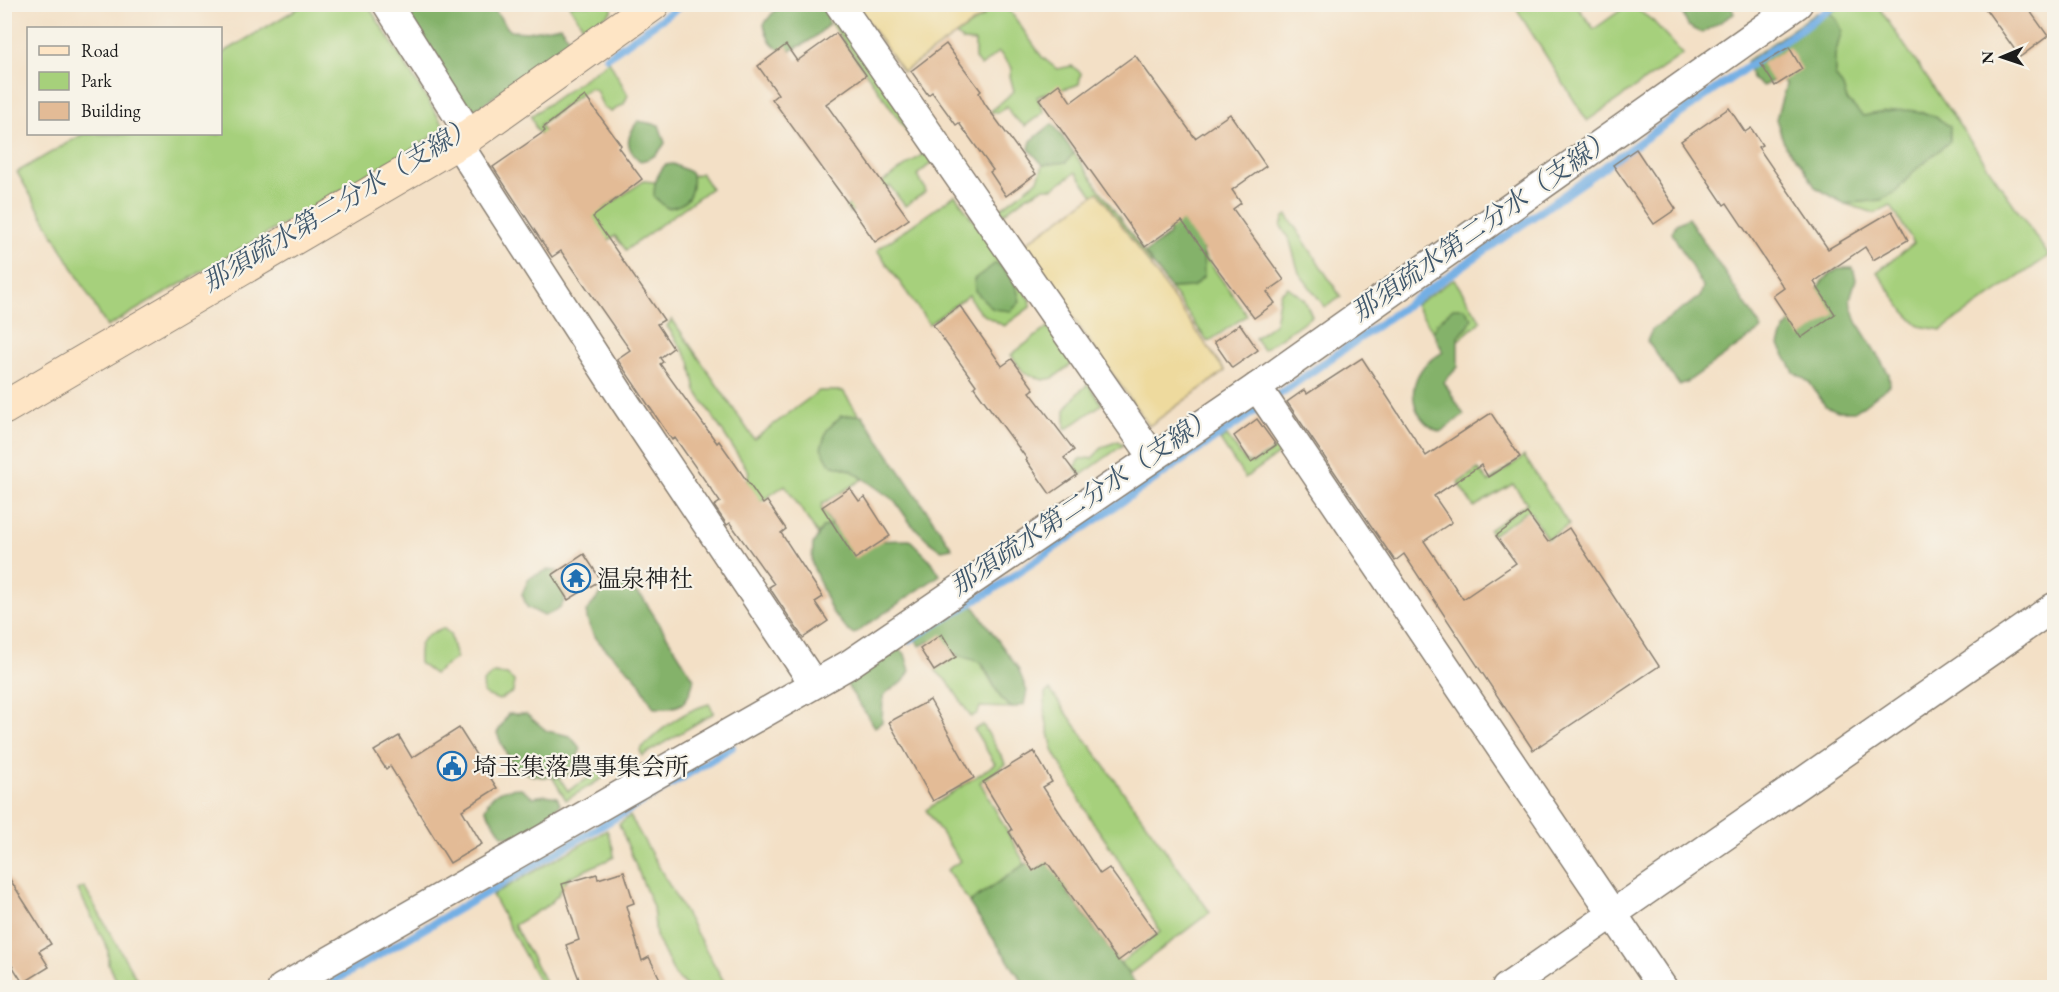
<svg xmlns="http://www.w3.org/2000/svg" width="2059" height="992" viewBox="0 0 2059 992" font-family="'EB Garamond','Noto Serif JP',serif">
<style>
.green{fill:#a6d07b;stroke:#61764c;stroke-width:1.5}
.forest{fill:#84b26b;stroke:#506744;stroke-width:1.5}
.sand{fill:#eeda9e;stroke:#857b5d;stroke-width:1.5}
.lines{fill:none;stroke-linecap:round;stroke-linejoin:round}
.stream{stroke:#73afe4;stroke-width:8}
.building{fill:#e3bb96}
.street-casing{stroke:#887e71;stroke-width:31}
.secondary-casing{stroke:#887e71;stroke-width:35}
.street{stroke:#fff;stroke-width:28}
.secondary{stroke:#fee5c5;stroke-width:33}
.labels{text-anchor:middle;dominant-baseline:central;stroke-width:4.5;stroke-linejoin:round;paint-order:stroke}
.poi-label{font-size:24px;fill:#1c1c1c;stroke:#f7f3e8;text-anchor:start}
.water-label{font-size:26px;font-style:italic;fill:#3f576c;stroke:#f7f3e8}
</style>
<rect width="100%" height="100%" fill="#f7f3e8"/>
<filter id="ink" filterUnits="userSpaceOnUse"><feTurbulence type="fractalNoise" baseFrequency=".0167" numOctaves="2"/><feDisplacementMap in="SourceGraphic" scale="12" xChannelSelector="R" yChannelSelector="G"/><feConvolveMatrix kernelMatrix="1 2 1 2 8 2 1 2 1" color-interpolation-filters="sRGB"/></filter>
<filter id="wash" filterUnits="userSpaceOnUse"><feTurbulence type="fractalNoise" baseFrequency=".008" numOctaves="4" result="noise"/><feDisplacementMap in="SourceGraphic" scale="24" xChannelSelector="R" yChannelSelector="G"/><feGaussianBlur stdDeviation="1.35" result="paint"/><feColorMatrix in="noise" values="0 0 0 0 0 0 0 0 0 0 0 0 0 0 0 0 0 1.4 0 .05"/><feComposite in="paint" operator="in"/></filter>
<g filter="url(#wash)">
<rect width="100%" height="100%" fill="#f3e0c6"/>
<g class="green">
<path d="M305,4L368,5L446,129L107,327L17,172L83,134H220L221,54Z"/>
<path d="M569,5H612V11L590,28H584Z"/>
<path d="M976,5H1006L1042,57L1057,69L1072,66L1081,73L1079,84C1065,90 1052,90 1037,97L1044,112L1025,126L1011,115L1007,106L997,113L990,112L1014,91L1010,76L1012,68L999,52L981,66L975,59V42L963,41L956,35L984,16Z"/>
<path d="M1514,5H1576L1594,29L1628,5H1631L1653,21L1683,54L1587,121Z"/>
<path d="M1842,5H1877L2049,256L1941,330L1919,326L1904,311L1877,272L1914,243L1891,206L1875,213L1845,204L1894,168L1802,33Z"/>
<path d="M837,18L934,161L917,175L925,188V192L905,206L890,186L850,213L846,207L923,154L831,23Z"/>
<path d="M609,61L628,95L624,104L611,112L603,107L596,90L589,88L540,125L601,210L644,181L673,184L701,173L711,188L626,250L615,236L576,263L585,209L556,157L536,129L531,116Z"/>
<path d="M1074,153L1152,264L1146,268L1076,172L1053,188H1043L1026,197L1003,214L1000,209L1038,180L1043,165L1066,162Z"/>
<path d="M955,195L1030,299V307L1004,326C985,315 978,316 969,295L929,324L877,250Z"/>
<path d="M1287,215L1341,297L1325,307L1299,273L1290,241L1281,226L1284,217Z"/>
<path d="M1202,252L1247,315L1208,342L1170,288L1193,287L1202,259Z"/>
<path d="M1454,279L1481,321L1456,342L1458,336L1467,328L1437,323L1433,332L1415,305Z"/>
<path d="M1288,287L1304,299L1312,316L1263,350L1255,338L1275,323L1280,294Z"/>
<path d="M672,319L754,439L819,391H843L859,415L841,416L830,464L851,470L863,479L822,504L821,508L832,525L823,527L818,535L785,485L759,503L746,484L749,472L696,391L690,361L667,326Z"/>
<path d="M1048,327L1073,363L1053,378L1043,380L1024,373L1011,355Z"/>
<path d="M1088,384L1102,404L1065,430V410L1077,394Z"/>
<path d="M1258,414L1286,449L1245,478L1220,440L1227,436L1246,462L1253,463L1275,449L1276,441Z"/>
<path d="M1118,441L1123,445L1081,475L1075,468L1080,459L1092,458L1103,447Z"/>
<path d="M1524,456L1569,525L1547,539L1529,510L1492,535L1489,530L1527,503L1513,484L1474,507L1458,483L1478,469L1489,482Z"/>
<path d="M443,628L450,634L456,658L434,674L419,663C417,640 423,636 443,628Z"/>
<path d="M958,655L980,662L1002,700L1012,708L980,707L978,713L971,717L949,683L935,670Z"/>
<path d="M494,673L507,675L514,681L513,692L499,700L484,694L483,682Z"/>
<path d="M1050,690L1210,912L1129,974L1120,963L1160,932L1115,854L1090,818L1053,750L1045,715V693Z"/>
<path d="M709,704L714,713L642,756L640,750C658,731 683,711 709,704Z"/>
<path d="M983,725L1006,764L980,782L1025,864L969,902L947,870L960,861L926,810L995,764L974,729Z"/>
<path d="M604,768L608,775L566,800L553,778L559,777L568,791Z"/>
<path d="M630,816L727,987H687L675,975L656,936L653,907L619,824Z"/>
<path d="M607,830L613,848L614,857L568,878L558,895L547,906L514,925L548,987H542L492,895Z"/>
<path d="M84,887L141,987H120L108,964V949L78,890Z"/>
</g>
<g class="forest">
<path d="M392,5H491L510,31L527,32L561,26L571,42L478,108L467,113Z"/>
<path d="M779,5H825L828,13V25C815,38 803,47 784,52C771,45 767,39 764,24Z"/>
<path d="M1679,5H1731L1734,14L1702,33L1688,26Z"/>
<path d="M1816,13H1830L1837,20L1842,30L1835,55V75L1843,87L1847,100L1863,116C1896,109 1923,104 1950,127V141L1912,173L1896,192L1881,200L1845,204L1815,187L1801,164L1785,146L1776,119L1786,85L1780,77L1763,86L1752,79L1747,61Z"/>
<path d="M638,121L659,125L665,143C658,154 653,159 640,161C623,147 627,136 638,121Z"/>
<path d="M1052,124L1054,125L1074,153L1066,162L1043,165L1029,149L1031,141Z"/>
<path d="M673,164L692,173C694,193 689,206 667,208L654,197C654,184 656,176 665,165Z"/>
<path d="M1183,207L1203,243L1204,276L1193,287L1170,288L1145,253L1169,235L1168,220Z"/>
<path d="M1688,218L1762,329L1687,382L1679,385L1647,341L1652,330L1700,297L1703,287L1672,233L1676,224Z"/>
<path d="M996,263C1009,271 1018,287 1020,302L1011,311L993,309L975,291L974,279Z"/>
<path d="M1839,268H1853L1856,279L1850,299L1857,322L1889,374L1890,385L1856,411H1838L1825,406L1810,383L1794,372L1779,345L1785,328L1806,309L1822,281Z"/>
<path d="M1453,308H1464L1472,318L1467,328L1458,336V367L1444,382L1464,415L1440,432C1413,420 1405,390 1424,366C1429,361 1437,356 1443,352L1433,332L1437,323Z"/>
<path d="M862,415L952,548L942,550L933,545L911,524L895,501L851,470L830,464L821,448L827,430L841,416Z"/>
<path d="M832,525L849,539L867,541L910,540L932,562L940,575L854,634L848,631L832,612L812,564L813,544L823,527Z"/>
<path d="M547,570L558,571L566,579C565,602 567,607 544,616L527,607L522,594L529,578Z"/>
<path d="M608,585L628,587L643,598L694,679C687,707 681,708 654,708C648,699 643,688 637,679C618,656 589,644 586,612Z"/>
<path d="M972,604L1018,668L1027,691L1024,705L1012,708L1002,700L982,663L958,655L930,641L920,646L915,639Z"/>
<path d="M899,649L905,654L910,671L904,681L887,692L883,697L882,722L875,727L848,687L847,681Z"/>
<path d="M508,714H526L547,731L570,736L581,749L567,776C525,781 512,772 497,733Z"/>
<path d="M521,788L533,797L546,795L557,797L560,804L541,826L516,838L502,835L485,809C493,790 502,789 521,788Z"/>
<path d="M1054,857L1080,877L1068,893L1138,987H1026L969,903L1025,864Z"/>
</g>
<g class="sand">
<path d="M856,5H976L984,15L903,72Z"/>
<path d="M1098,192L1225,371L1149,426L1022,246Z"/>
</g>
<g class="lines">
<g class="stream">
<path d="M607,57L683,4"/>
<path d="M909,640L991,591L1287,389L1837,4"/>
<path d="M322,988L627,811L732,747"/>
</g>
</g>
<g id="blocks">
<g class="building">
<path d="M1982,4H2025L2048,36L2020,57Z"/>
<path d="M836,33L866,75L826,104L909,219L875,242L847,202L772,99L778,94L758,66L786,45L797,61Z"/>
<path d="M946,44L981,91L979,93L985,104L1036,174L1006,196L990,172L993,170L959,123L956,125L932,92L928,95L911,71Z"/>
<path d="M1789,47L1802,69L1775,86L1761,64Z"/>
<path d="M1135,55L1195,138L1230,114L1266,166L1232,190L1241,203L1233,209L1284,280L1267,292L1275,303L1254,318L1182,221L1145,247L1039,99L1059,84L1071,102Z"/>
<path d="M585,96L621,145L618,147L642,179L593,217L664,320L657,324L673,348L660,358L663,362L660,364L717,443L719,441L763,504L767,501L786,529L781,533L823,597L815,602L828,621L803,638L769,587L774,584L730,523L727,525L714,506L720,502L675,438L672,440L617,359L630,350L561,251L552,257L493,167L545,131L543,128Z"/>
<path d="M1729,108L1745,132L1751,128L1762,145L1758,147L1828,249L1892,211L1908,240L1873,260L1865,247L1814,282L1835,314L1801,338L1773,296L1784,288L1727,203L1724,205L1681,141Z"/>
<path d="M1636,149L1676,209L1654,224L1613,165Z"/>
<path d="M960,306L1002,366L1012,359L1034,389L1030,392L1074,450L1064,458L1077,475L1050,494L1026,460L1027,459L974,387L976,385L933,325Z"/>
<path d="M1240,324L1258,350L1232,368L1214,342Z"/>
<path d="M1362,358L1426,456L1491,413L1520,457L1488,477L1481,465L1434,496L1452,522L1424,541L1463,599L1516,563L1496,536L1527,513L1548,542L1569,528L1659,666L1533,750L1404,554L1395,561L1287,402L1304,390L1307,394Z"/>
<path d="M1257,419L1276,445L1251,462L1234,436Z"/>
<path d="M850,488L859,501L865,497L890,536L855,559L822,507Z"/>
<path d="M584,554L601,580L568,600L552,575Z"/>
<path d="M942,634L956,657L934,671L920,649Z"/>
<path d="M930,700L974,778L933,801L889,722Z"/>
<path d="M459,728L497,788L462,810L482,844L450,863L390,766L386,769L374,751L399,736L412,758Z"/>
<path d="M1034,751L1052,782L1043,787L1100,874L1109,868L1156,933L1118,961L1047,862L1033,871L1009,832L1012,830L983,782Z"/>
<path d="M4,870L51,944L39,951L49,967L23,983L4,953Z"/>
<path d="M624,871L634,903L626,906L642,961L649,957L664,987H582L566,945L579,940L562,884L597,874L598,879Z"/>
</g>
</g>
</g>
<g filter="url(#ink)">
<use href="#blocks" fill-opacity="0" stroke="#887e71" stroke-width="1.5"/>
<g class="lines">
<g class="street-casing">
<g id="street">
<path d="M387,4L470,135"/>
<path d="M839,4L1153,457"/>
<path d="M457,142L625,402L814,684"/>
<path d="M1257,387L1663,988"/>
<path d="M282,988L848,665L1257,387L1798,4"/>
<path d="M1506,988L2054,607"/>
</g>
</g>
<g class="secondary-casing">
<path id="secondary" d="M4,408L470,135L653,4"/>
</g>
<use href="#street" class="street"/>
<use href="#secondary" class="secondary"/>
</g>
</g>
<defs>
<g id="temple-ring" transform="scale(1.5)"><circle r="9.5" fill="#f7f3e8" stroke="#1f6fb2" stroke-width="1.5"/><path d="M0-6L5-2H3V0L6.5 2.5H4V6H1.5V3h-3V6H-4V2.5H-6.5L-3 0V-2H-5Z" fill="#1f6fb2"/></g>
<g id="civic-ring" transform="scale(1.5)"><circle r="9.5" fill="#f7f3e8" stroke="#1f6fb2" stroke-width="1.5"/><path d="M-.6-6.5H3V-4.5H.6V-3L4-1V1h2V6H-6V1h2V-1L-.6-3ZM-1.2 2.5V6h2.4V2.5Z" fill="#1f6fb2"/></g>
</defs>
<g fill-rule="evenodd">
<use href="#temple-ring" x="576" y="578"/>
<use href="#civic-ring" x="452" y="766"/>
</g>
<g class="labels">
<g class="poi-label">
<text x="597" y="578">温泉神社</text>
<text x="473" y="766">埼玉集落農事集会所</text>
</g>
<g class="water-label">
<text transform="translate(338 204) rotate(-31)">那須疏水第二分水（支線）</text>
<text transform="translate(1482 225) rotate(-35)">那須疏水第二分水（支線）</text>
<text transform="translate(1082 501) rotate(-34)">那須疏水第二分水（支線）</text>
</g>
</g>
<rect width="2059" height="992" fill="none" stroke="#f7f3e8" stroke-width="24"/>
<rect x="27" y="27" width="195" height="108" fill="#f7f3e8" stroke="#9f9d96" stroke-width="1.5"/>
<rect x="39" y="46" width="30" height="9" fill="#fee5c5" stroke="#9f9d96" stroke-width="1.5"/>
<text x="81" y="57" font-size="18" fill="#1c1c1c">Road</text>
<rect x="39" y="72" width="30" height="18" fill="#a6d07b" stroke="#9f9d96" stroke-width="1.5"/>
<text x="81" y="87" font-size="18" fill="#1c1c1c">Park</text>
<rect x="39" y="102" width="30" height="18" fill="#e3bb96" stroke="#9f9d96" stroke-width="1.5"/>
<text x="81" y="117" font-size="18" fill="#1c1c1c">Building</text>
<g transform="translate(2002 57) rotate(268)" stroke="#f7f3e8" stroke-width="4.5" paint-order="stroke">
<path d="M0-4.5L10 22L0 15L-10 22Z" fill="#1c1c1c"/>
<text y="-9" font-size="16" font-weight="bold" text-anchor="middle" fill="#1c1c1c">N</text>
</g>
</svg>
